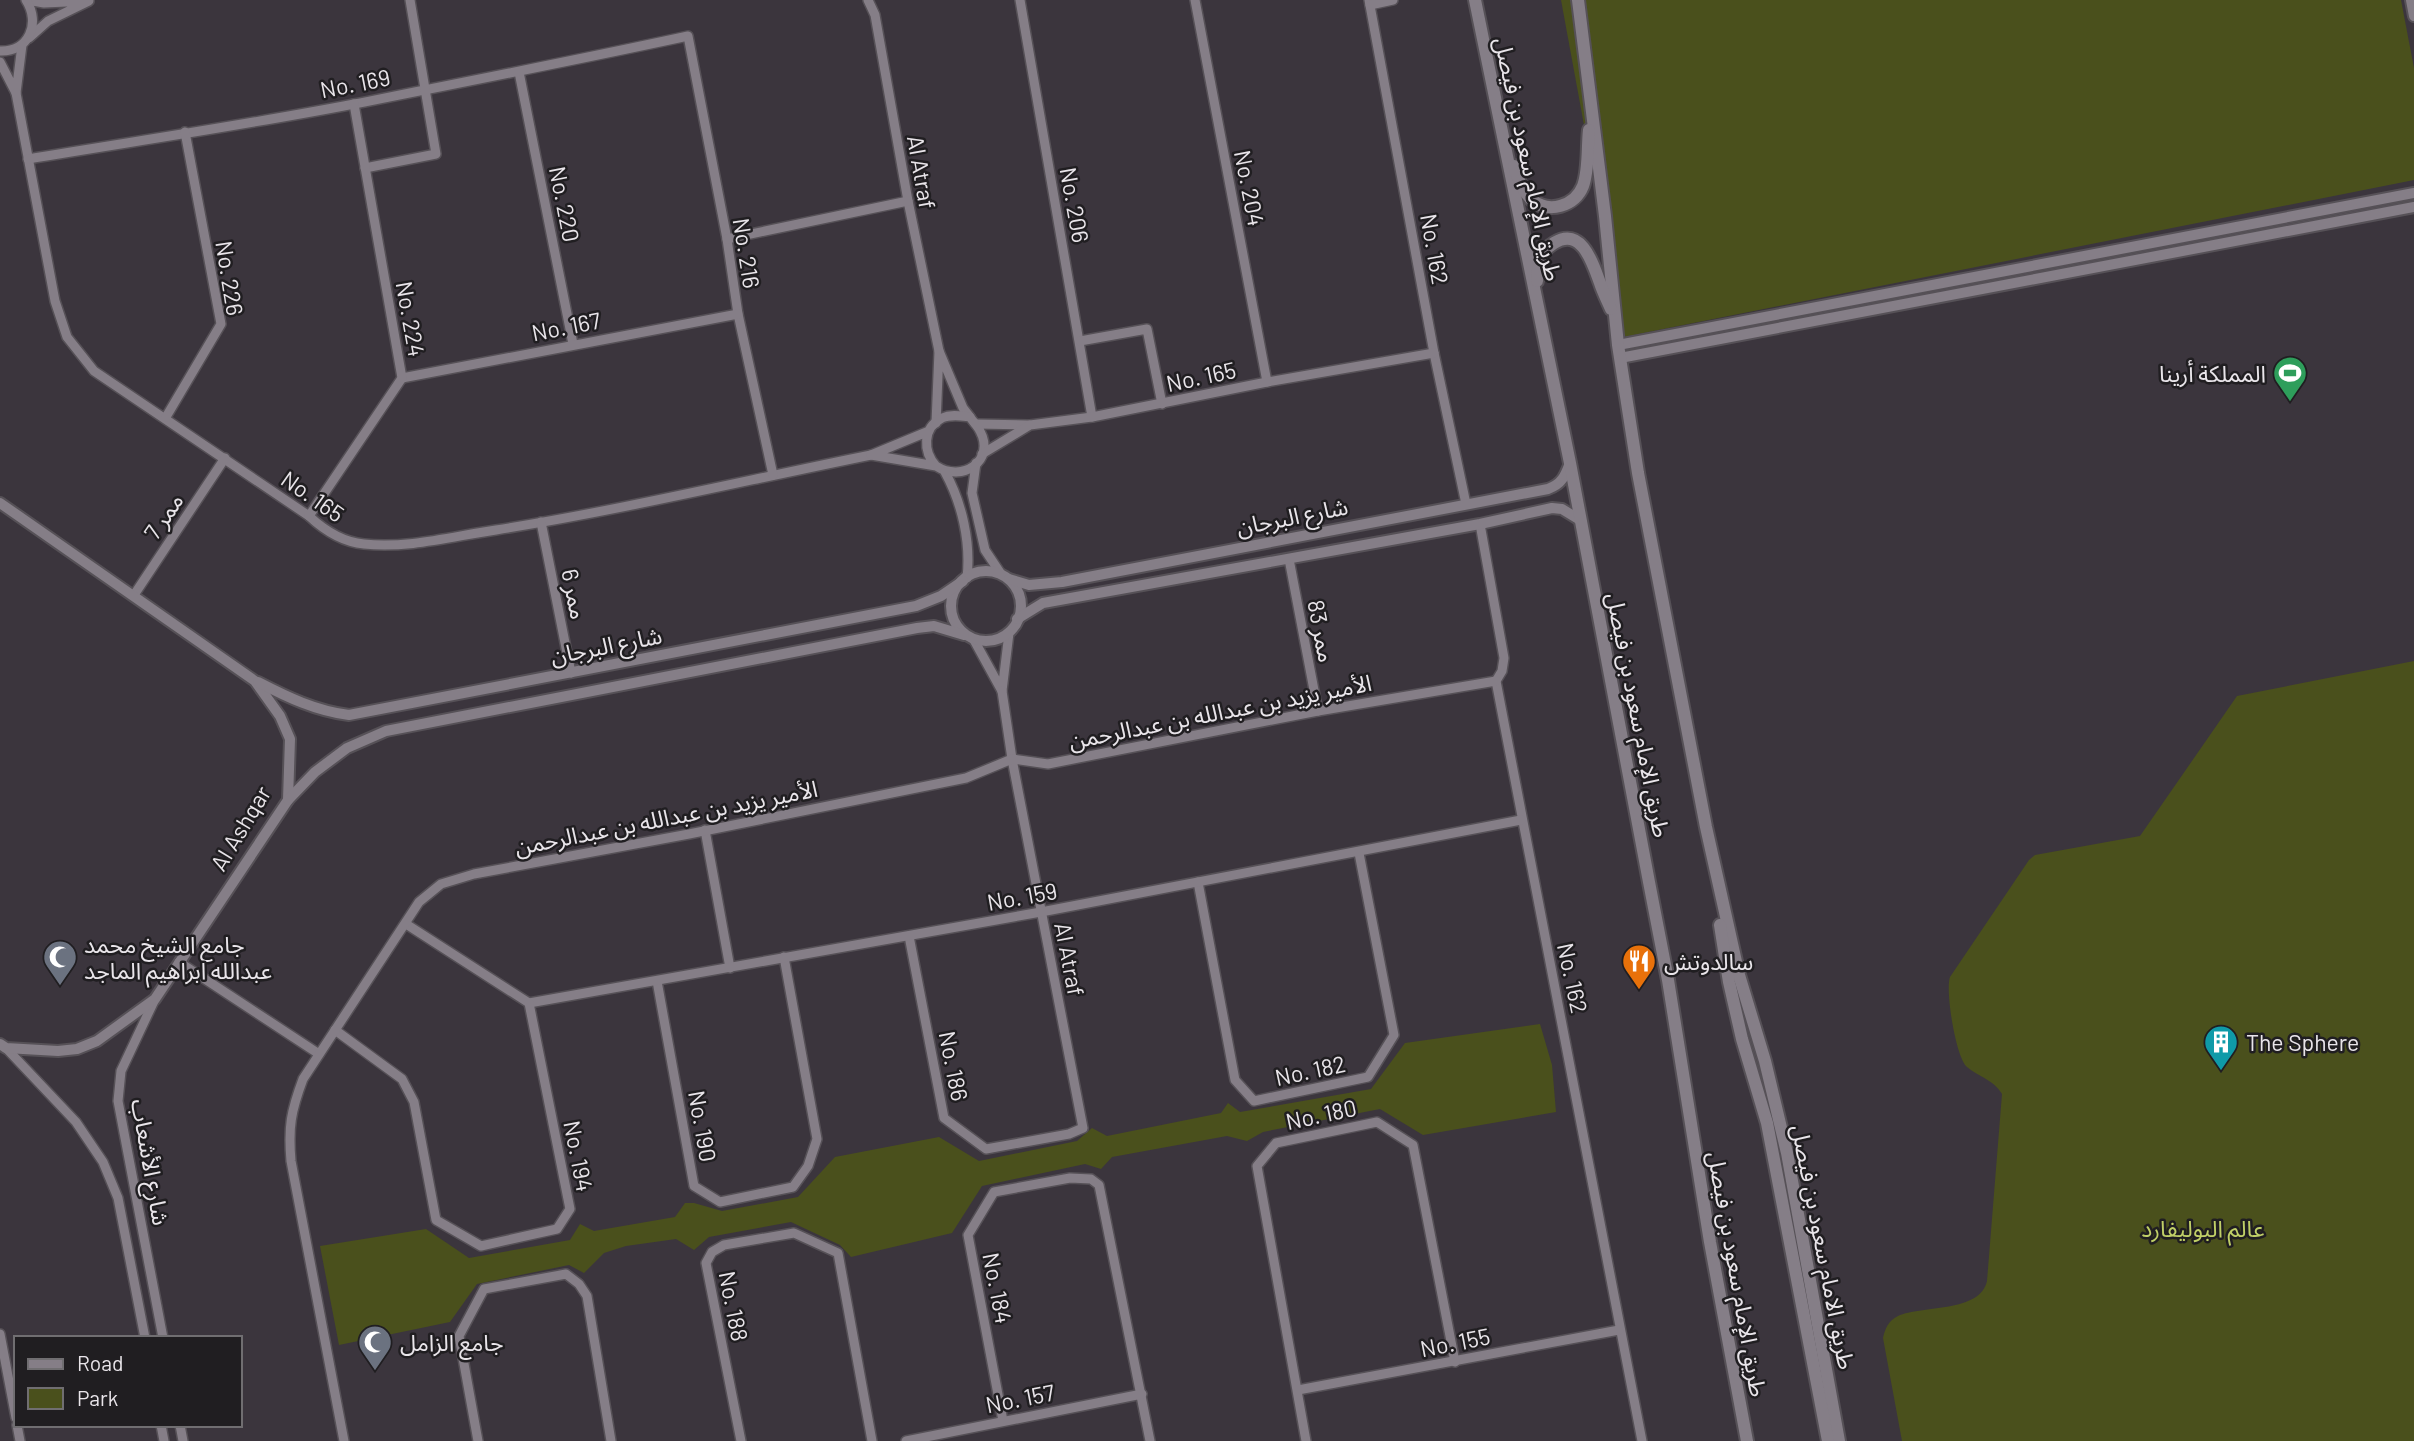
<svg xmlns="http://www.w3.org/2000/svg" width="2414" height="1441" viewBox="0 0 2414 1441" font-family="Barlow,'Noto Sans Arabic',sans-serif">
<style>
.green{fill:#4a501c}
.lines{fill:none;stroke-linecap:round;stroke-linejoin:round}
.minor-casing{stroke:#565157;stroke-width:12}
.tertiary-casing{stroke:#565157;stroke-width:14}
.secondary-casing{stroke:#565157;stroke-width:16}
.minor{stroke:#857e87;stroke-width:9}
.tertiary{stroke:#857e87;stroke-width:10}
.secondary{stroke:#857e87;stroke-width:12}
.labels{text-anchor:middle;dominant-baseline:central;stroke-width:5;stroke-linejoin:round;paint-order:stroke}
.street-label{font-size:23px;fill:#e9e5ea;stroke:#201e21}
.poi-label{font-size:23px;fill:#e9e5ea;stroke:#201e21;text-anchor:start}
.park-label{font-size:23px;fill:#c0cf67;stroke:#201e21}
</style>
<rect width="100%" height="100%" fill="#3b353d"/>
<g class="green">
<path d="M1561,0H2401L2414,68V180L1623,337Z"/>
<path d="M2414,661V1441H1902L1883,1338C1885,1329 1888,1321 1898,1316C1922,1305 1980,1313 1987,1281L2002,1094C1994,1080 1979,1077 1967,1067C1956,1058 1945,991 1950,977L2029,860L2035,855L2140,836L2237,696Z"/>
<path d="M1540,1024L1552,1065L1556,1112L1423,1135L1380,1109L1263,1132L1247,1141L1227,1136L1112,1157L1101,1169L1085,1164L982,1186L952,1233L851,1257L840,1245L791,1222L709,1237L694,1250L676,1239L626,1246L604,1253L584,1273L569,1265L477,1284L450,1322L339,1345L320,1246L426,1229L469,1258L570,1240L580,1224L594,1231L675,1217L685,1203H694L722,1211L798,1197L835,1157L939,1137L979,1161L1077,1141L1092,1128L1107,1136L1221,1113L1228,1103L1240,1112L1371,1089L1405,1043Z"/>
</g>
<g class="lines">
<g class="minor-casing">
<g id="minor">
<path d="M27,0L44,3L89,1L48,21L29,38"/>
<path d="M868,0L875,15L908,201L939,351"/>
<path d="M1020,0L1092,417"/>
<path d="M1195,0L1267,382"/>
<path d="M1369,0L1434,353L1466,504"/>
<path d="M1370,5L1393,0"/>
<path d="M0,51C29,52 41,23 26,0"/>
<path d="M0,62L16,93L22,45"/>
<path d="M519,72L573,344"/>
<path d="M16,93L55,301L67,337L94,371L309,516C325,531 342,542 364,544C407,549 454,536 496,530C622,510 747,480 871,455"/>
<path d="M28,159C136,141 246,125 354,104C465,82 577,60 688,36L727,239L738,314L773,475"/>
<path d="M365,168L436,154L410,0"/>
<path d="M727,239L908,201"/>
<path d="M1080,341L1147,329L1162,404"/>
<path d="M402,378L738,314"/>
<path d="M166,417L221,324L185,132"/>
<path d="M936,423L939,351L963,408L970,417"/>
<path d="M976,424L1029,425"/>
<path d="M929,431L871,455L936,466C962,483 996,461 980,431C978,426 973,422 970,417C961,416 951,414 942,418C922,428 923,452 936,466"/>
<path d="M982,454L1030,425L1092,417L1267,382L1434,353"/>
<path d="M976,463L972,493L985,550L1001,574"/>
<path d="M945,472C962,503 971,542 967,578"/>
<path d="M309,516L402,378L354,104"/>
<path d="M541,522L571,673"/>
<path d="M1480,524L1504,658L1502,671L1496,681L1642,1441"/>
<path d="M1289,559L1318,711"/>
<path d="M134,595L225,458"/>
<path d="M974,640L1002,691L1009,633"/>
<path d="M705,830L730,968"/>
<path d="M1198,882L1235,1080L1254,1101L1368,1077L1394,1035L1359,853"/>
<path d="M909,936L944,1118L986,1149L1069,1134L1083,1128L1012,759L1002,691"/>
<path d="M179,962L319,1054"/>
<path d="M657,981L694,1186L720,1202L793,1187L808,1166L817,1139L784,957"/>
<path d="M154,1001L121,1071L118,1101L163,1338"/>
<path d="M529,1003L1041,912L1521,820"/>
<path d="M335,1030L402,1079L414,1102L436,1220L481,1246L557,1229L570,1209L529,1003L406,924"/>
<path d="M6,1048L76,1122L103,1162L118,1198L145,1338"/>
<path d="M0,1334L16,1418"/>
<path d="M1298,1390L1619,1330"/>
<path d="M1003,1421L968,1235L994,1192L1070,1178L1091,1179L1099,1185L1150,1441"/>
<path d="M17,1425L20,1441"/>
<path d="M161,1425L164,1441"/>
<path d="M180,1425L183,1441"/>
<path d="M344,1441L291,1161C288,1127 291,1111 303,1079L419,902L441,884L474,874L689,834L966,778L1012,759L1048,764L1318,711L1496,681"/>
<path d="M478,1441L459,1336L484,1289L566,1274L579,1284L587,1296L611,1441"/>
<path d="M741,1441L706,1263L712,1252L724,1245L794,1233L838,1253L872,1441"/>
<path d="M906,1441L1142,1394"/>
<path d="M1306,1441L1257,1166L1276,1143L1377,1122L1413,1145L1455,1362"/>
</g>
</g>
<g class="tertiary-casing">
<g id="tertiary">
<path d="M2411,0L2414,16"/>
<path d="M1618,345L2414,193"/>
<path d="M1620,358L2414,207"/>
<path d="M0,503L255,681L280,716L290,739L288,800L155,999L97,1041L77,1049L58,1051L6,1048L0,1044"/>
<circle cx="986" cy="606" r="35"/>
<path d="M1009,579L1029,585L1062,582L1548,489C1562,484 1565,476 1570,463"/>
<path d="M1017,619L1043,603L1480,524L1552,508L1562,509L1580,520"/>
<path d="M258,682C287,697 316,711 349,715L916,606L941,596L963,581"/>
<path d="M288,800L315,772L347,748L386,731L917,628L934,626L964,635"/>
</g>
</g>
<g class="secondary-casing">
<g id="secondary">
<path d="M1475,0L1570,463L1649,882L1668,980L1710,1242L1747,1441"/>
<path d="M1578,0L1605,216L1618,345L1638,473L1706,827L1739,975L1765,1061L1787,1153L1839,1441"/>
<path d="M1514,166C1517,177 1523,192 1532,200C1549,214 1575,206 1583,186C1589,170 1587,148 1589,130"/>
<path d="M1537,281C1538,264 1539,252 1554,243C1582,226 1593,264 1600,283C1603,292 1607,300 1611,309"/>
<path d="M1720,925L1729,982L1742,1039L1767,1123L1828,1441"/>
</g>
</g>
<use href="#minor" class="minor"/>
<use href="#tertiary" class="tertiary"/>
<use href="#secondary" class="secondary"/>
</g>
<defs>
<g id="stadium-pin" transform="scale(1.75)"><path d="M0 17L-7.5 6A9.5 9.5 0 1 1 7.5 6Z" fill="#2e9e5b" stroke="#201e21"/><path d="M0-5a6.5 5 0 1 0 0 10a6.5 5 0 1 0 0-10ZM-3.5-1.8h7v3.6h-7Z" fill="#fff"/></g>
<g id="mosque-pin" transform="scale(1.75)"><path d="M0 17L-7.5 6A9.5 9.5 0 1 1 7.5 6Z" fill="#6b7280" stroke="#201e21"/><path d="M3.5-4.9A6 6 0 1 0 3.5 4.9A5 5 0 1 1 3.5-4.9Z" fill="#fff"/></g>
<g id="restaurant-pin" transform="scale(1.75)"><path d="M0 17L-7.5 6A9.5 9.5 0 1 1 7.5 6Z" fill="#e8710a" stroke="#201e21"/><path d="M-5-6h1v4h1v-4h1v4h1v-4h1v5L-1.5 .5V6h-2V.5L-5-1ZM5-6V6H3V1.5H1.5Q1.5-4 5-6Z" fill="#fff"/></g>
<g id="building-pin" transform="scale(1.75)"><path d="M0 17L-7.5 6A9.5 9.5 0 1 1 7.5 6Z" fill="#0f9aa8" stroke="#201e21"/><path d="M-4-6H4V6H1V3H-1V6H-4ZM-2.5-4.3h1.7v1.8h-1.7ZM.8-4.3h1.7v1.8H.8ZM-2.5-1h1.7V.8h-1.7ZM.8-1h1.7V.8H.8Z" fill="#fff"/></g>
</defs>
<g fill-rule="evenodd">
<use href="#stadium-pin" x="2290" y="373"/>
<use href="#mosque-pin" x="60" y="957"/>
<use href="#restaurant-pin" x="1639" y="961"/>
<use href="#building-pin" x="2221" y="1042"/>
<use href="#mosque-pin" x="375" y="1342"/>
</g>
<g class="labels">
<g class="street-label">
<text transform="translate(355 83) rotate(-11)">No. 169</text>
<text transform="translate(1529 159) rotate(78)">طريق الإمام سعود بن فيصل</text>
<text transform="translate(922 172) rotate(80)">Al Atraf</text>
<text transform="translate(1250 188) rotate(79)">No. 204</text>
<text transform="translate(565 204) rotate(79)">No. 220</text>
<text transform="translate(1075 205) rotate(80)">No. 206</text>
<text transform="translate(1435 249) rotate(80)">No. 162</text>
<text transform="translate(747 253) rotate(81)">No. 216</text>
<text transform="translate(230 278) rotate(81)">No. 226</text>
<text transform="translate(411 319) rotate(80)">No. 224</text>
<text transform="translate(566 326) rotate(-11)">No. 167</text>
<text transform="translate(1201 376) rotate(-12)">No. 165</text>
<text transform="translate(313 496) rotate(35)">No. 165</text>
<text transform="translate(163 516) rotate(-56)">ممر 7</text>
<text transform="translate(1292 516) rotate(-11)">شارع البرجان</text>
<text transform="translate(575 594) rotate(79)">ممر 6</text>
<text transform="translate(1322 631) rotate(79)">ممر 83</text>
<text transform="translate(606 645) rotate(-11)">شارع البرجان</text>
<text transform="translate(1220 711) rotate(-11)">الأمير يزيد بن عبدالله بن عبدالرحمن</text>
<text transform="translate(1639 715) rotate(79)">طريق الإمام سعود بن فيصل</text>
<text transform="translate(666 817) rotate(-11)">الأمير يزيد بن عبدالله بن عبدالرحمن</text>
<text transform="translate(240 828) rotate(-59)">Al Ashqar</text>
<text transform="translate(1022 896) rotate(-10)">No. 159</text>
<text transform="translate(1070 959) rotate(79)">Al Atraf</text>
<text transform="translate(1573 978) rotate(78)">No. 162</text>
<text transform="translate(954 1066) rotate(79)">No. 186</text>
<text transform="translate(1310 1070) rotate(-12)">No. 182</text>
<text transform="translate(1321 1114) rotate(-12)">No. 180</text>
<text transform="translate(703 1126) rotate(80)">No. 190</text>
<text transform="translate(579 1156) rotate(79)">No. 194</text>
<text transform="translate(151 1162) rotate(80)">شارع الأشعاب</text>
<text transform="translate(1824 1247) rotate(79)">طريق الامام سعود بن فيصل</text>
<text transform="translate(1738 1274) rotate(80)">طريق الإمام سعود بن فيصل</text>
<text transform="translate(998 1288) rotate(79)">No. 184</text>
<text transform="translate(734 1306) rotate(79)">No. 188</text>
<text transform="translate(1455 1342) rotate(-11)">No. 155</text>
<text transform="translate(1020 1398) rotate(-11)">No. 157</text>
</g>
<g class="poi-label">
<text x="2266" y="373" text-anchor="end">المملكة أرينا</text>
<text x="84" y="944">جامع الشيخ محمد<tspan x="84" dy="26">عبدالله ابراهيم الماجد</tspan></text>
<text x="1664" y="961">سالدوتش</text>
<text x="2246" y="1042">The Sphere</text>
<text x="400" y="1342">جامع الزامل</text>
</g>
<g class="park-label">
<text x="2203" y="1228">عالم البوليفارد</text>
</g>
</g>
<rect x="14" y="1336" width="228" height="91" fill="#201e21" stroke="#706e71" stroke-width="2"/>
<rect x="28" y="1359" width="35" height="10" fill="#857e87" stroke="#706e71" stroke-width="2"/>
<text x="77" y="1371" font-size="21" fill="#e9e5ea">Road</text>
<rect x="28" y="1388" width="35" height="21" fill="#4a501c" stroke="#706e71" stroke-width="2"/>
<text x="77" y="1406" font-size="21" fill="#e9e5ea">Park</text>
</svg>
